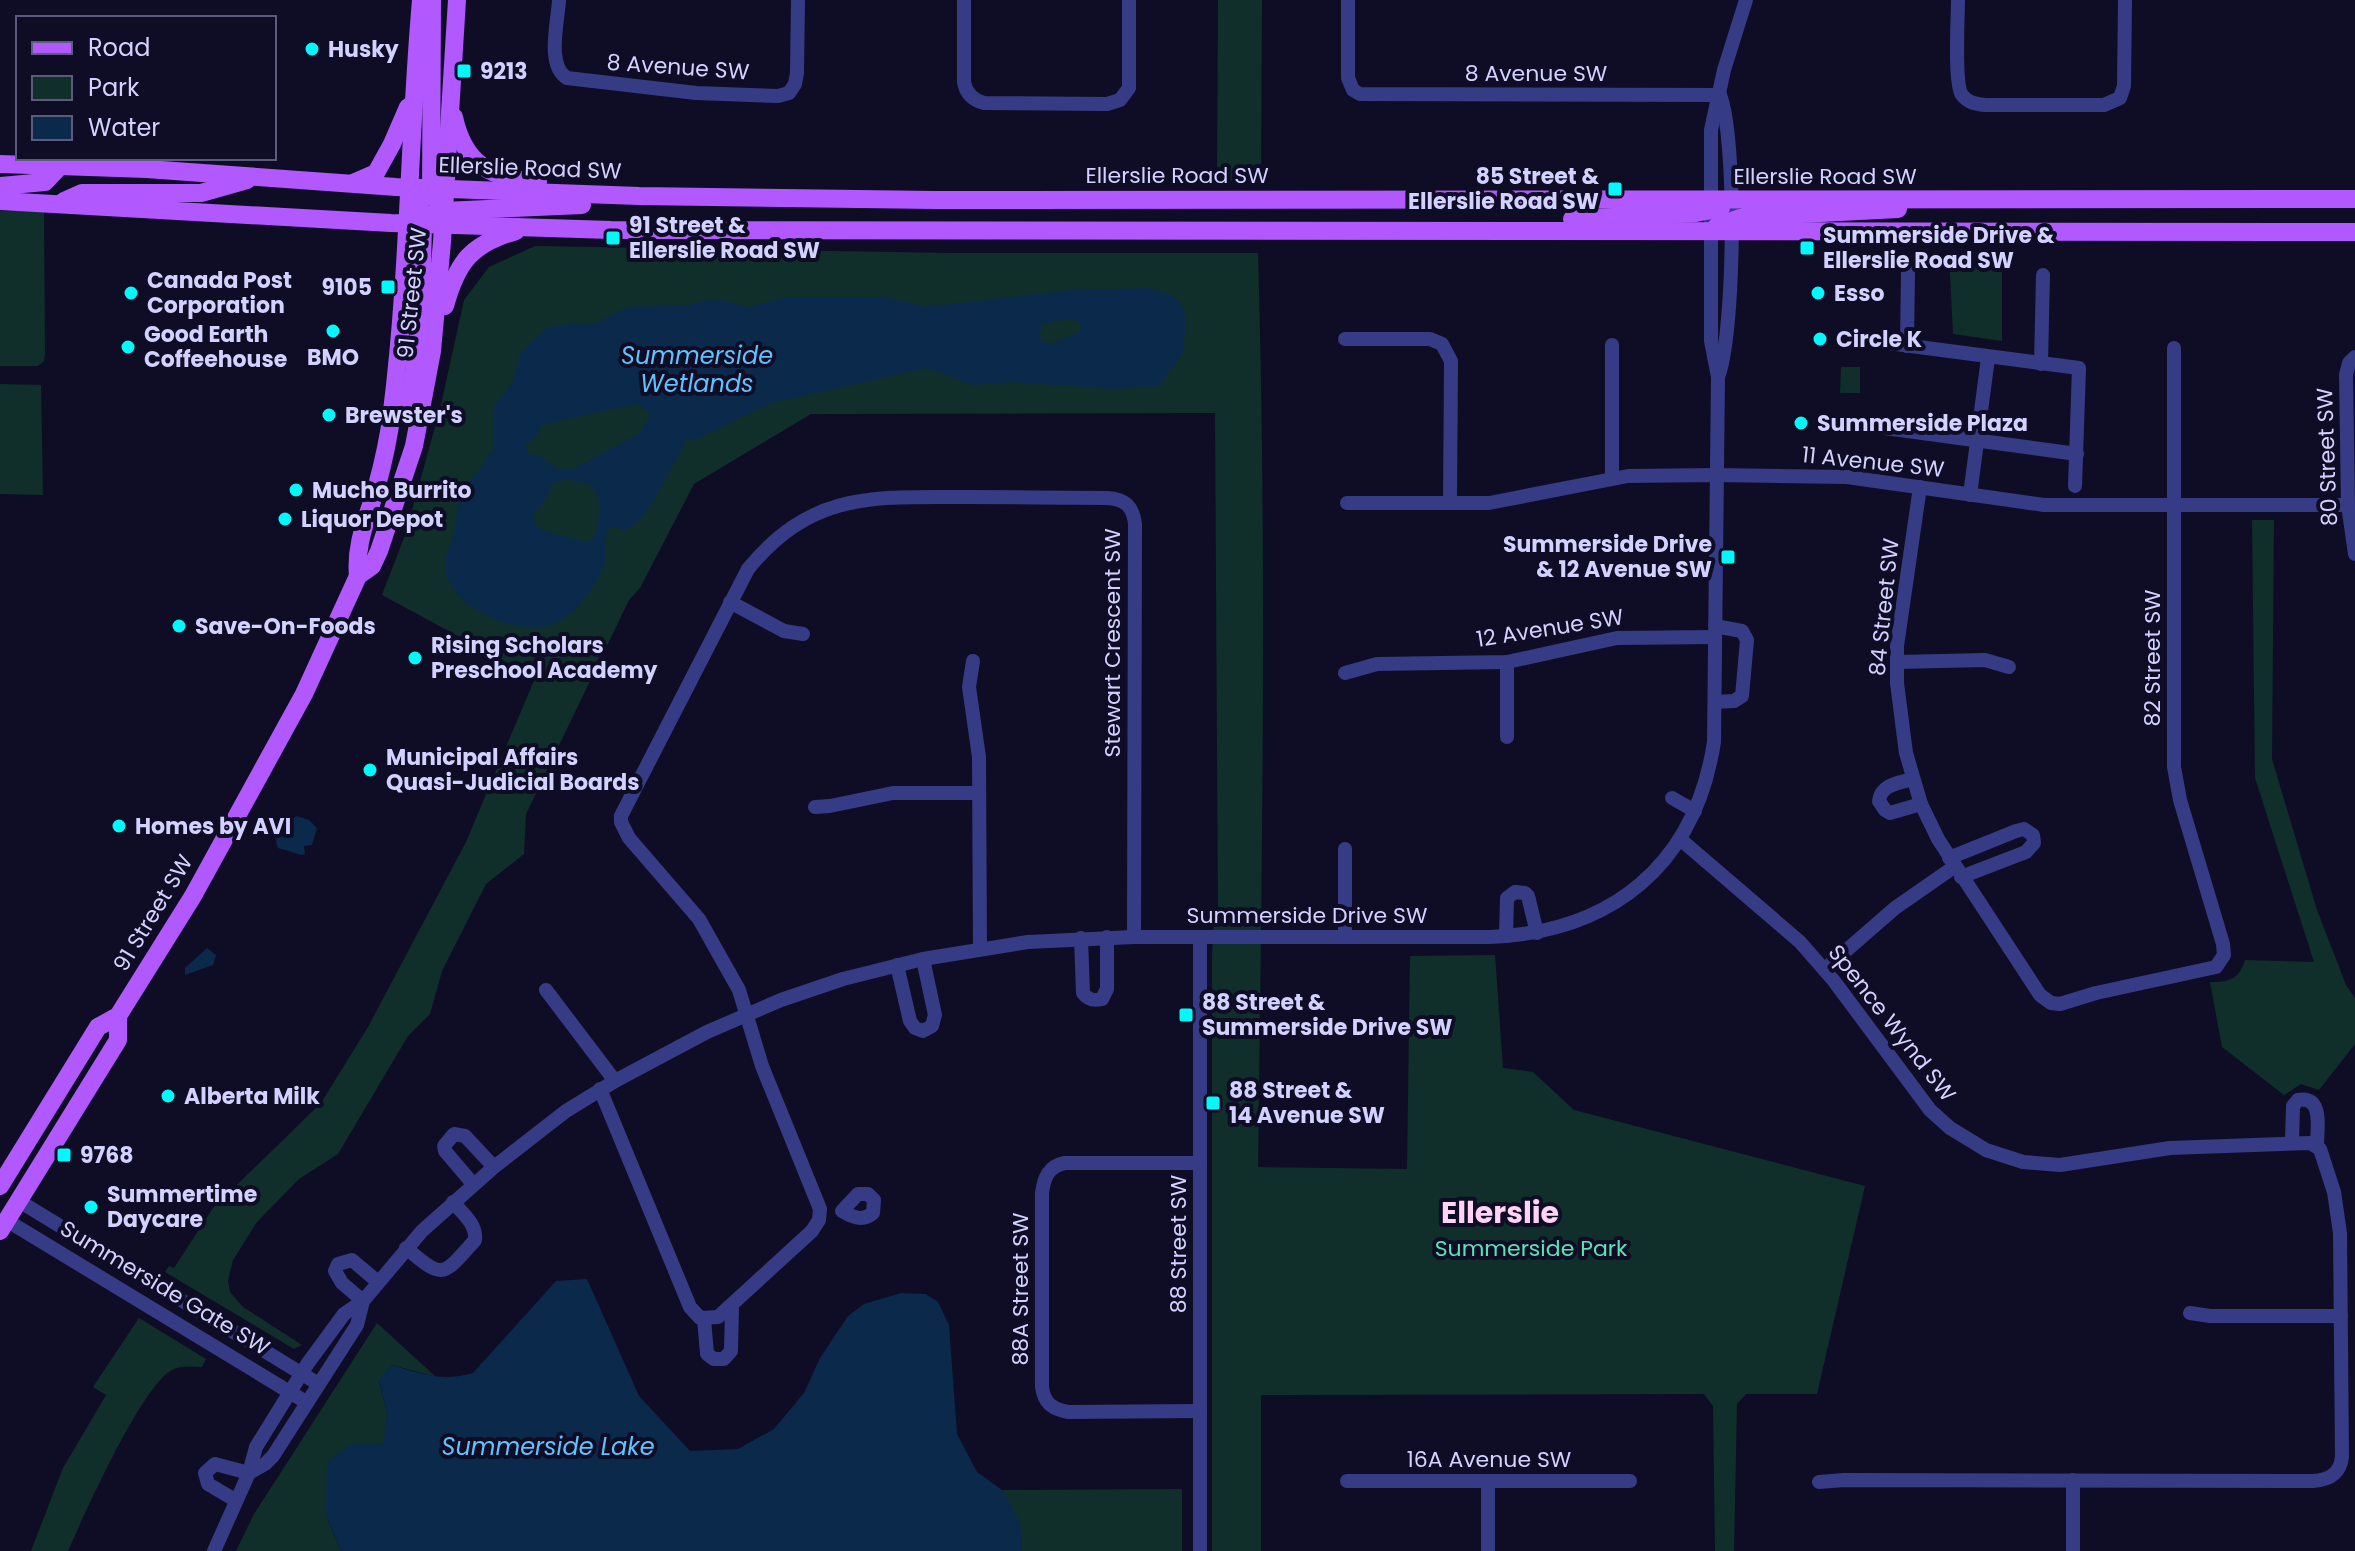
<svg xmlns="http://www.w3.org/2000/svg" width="2355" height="1551" viewBox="0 0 2355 1551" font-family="Poppins,sans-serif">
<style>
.green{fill:#102f2b}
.water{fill:#0b294b;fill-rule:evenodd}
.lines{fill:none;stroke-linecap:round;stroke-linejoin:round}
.minor{stroke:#363b86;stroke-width:14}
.major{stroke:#b158ff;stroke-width:18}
.poi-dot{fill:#00fafc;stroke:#0f0d25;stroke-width:3}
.labels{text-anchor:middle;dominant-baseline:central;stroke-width:8;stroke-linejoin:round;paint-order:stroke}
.poi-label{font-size:22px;font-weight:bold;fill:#d2d1ff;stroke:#0f0d25;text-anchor:start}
.street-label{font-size:22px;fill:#d2d1ff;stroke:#0f0d25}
.park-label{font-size:22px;fill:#58e4b4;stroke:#0f0d25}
.water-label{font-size:24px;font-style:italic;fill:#5fc3ff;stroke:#0f0d25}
.district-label{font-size:30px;font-weight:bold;fill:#ffd3f3;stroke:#0f0d25}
</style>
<rect width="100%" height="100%" fill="#0f0d25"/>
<g class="green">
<path d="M1218,0H1262L1261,182L1217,181Z"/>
<path d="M0,211H44L45,353L44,361L38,366H0Z"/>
<path d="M535,246L947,253H1258C1267,557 1262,863 1258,1167L1407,1169L1410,956L1495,955L1503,1068L1533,1072L1574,1110L1865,1186L1817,1394H1746L1737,1404L1734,1551H1715L1713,1406L1704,1394L1261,1395V1551H1212V957L1214,914L1215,916L1218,910L1215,413L811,414L694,484L640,588L629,600L526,814L524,854L486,884L442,971L430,1014L408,1036L338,1154L299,1179L257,1222L233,1260L228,1281L230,1292L243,1307L302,1345L294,1349L165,1272L169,1266L174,1268L213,1208L321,1103L368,1027L466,842L538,671L508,663L382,595L405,535L440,409L464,300L489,267Z"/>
<path d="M1949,254H2002V341L1953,334Z"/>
<path d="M1841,367H1860V393H1840Z"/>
<path d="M0,384L41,385L43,495L0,494Z"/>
<path d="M2252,520H2274L2272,759L2317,910L2346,985L2355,998V1044L2319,1090L2301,1084L2284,1095L2222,1047L2210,982C2229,982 2239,980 2245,960L2314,962L2255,778Z"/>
<path d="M139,1318L206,1359L202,1367C192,1367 180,1365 172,1370C142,1385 84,1515 68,1551H31L63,1468L106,1395L93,1387Z"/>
<path d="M377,1323L436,1377L392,1365L379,1381L387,1413L385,1444H352L326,1515L341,1551H236L254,1514Z"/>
<path d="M1182,1489V1551H1021C1023,1522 1014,1514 1002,1490Z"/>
</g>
<g class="water">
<path d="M1151,288L1175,297L1184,309L1186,323L1182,355L1158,387L1111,389L1014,382L972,385L927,368L771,403L697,439L685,440C682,451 677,458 671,468C657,493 649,519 622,532L618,526L608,529C603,543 609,558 602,571C573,625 545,641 488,616C471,608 455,596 448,579C441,563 449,552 453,537C457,519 457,500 467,484C471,477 480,472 483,465C487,458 486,456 493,451L494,406L513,382L520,353L546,328L567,324L597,323L627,307L690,305L704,300L719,299L747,308L785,297H886L924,307L1071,290ZM1071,319L1079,322L1081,331L1054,343L1042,342L1040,333L1042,324ZM638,404L650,414L640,433L573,469H558L541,457L527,453L526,444L540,434V425ZM563,480C607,480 600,503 596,535L588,542L557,535L536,527L533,516L549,494L551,484Z"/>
<path d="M297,816L309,820L317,828L312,845L304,846L305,854L302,855L278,848C271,832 285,823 297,816Z"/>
<path d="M207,948L216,955L213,965L185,975V968Z"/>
<path d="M587,1279L639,1396L690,1451L738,1449L774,1429L804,1393L820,1358L848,1316L864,1304L901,1293L926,1294L938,1302L949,1325L957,1434L977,1472L1002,1490L1017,1515L1022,1537L1021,1551H341L326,1515L327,1462L351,1444L384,1443L387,1413L379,1380L392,1365C422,1374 442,1382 473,1373L556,1281Z"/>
</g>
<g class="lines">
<g class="minor">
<path d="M559,0C558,22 546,65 567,78L696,93L778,96L789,93L795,84L797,73L798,0"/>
<path d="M964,0V82C966,94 973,100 984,103L1107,104L1120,100L1129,88V0"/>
<path d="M1348,0V78L1353,90L1360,94L1720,95"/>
<path d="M1958,0C1958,17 1954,84 1962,95C1968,103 1976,104 1985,105H2104L2120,98L2124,86L2125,0"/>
<path d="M1345,339H1430L1442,344L1451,361L1450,503"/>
<path d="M1873,341L2079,368L2075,486"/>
<path d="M1612,345V478"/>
<path d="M1907,346L1908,271"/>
<path d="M2355,357L2349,363L2346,375L2348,505L2355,554"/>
<path d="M2041,364L2043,275"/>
<path d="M1718,377C1735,333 1737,139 1720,95"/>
<path d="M1863,425L2077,454"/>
<path d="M1920,487L1897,646V683L1906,753L1921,804L1938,839L2040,995L2051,1003L2060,1004L2096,993L2216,967L2224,955L2223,944L2180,800L2174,767V348"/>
<path d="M1970,495L1988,358"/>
<path d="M1347,503H1489L1628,476L1716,475L1847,477L2044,505H2348"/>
<path d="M730,602L784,631L803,634"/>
<path d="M1715,626L1742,631L1747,640L1742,696L1734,701L1715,702"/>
<path d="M973,661L969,687L979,757L980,949"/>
<path d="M1507,662V737"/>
<path d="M1897,662L1985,660L2009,667"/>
<path d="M1345,673L1377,664L1507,662L1617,638L1715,637"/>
<path d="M1913,779C1899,783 1881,784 1879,801L1885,810L1890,813L1921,804"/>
<path d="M1672,798L1695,811"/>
<path d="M815,807L830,806L893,793H979"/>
<path d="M1680,839L1800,942L1834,981L1930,1110L1950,1128L1986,1150L2023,1162L2060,1165L2170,1148L2310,1143L2320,1149L2334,1192L2340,1233L2342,1457C2340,1474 2329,1480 2313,1481L1844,1480L1819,1482"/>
<path d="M1345,849V937"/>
<path d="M1949,858L2016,831L2024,829L2033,835L2034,843L2026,852L1961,877"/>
<path d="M1506,936L1507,898L1515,892L1525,893L1528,896L1537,933"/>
<path d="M1200,937V1551"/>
<path d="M1081,938L1083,993C1088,1000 1094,1001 1102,999L1107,989V937"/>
<path d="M897,965L910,1021L915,1028L923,1031L932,1026L935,1015L923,959"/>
<path d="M1825,969L1895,908L1954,867"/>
<path d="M546,990L615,1081"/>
<path d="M600,1089L690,1307L700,1318L718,1317L812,1231L819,1220L820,1209L762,1066L739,990L699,919L629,838L621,822V816L748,569C812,491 874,497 966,497C1013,497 1060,498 1107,498C1125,499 1133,506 1135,524L1134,937"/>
<path d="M2292,1142L2293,1106L2298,1100C2324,1096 2317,1128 2317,1145"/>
<path d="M473,1184L445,1151L444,1146L454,1134L465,1136L494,1167"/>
<path d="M858,1194H868L874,1200L873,1213C863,1222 852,1217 842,1211Z"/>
<path d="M19,1201L317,1383"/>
<path d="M6,1220L306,1402"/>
<path d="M406,1248C444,1280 442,1277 475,1240C477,1224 462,1213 453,1202"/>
<path d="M363,1301L342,1283L335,1271L338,1264L352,1260L378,1282"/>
<path d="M2190,1313L2210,1316H2341"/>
<path d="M704,1319L707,1354L714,1359H724L731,1351L732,1307"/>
<path d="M1200,1411L1068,1412C1052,1409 1044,1403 1042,1387V1193C1044,1177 1049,1166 1065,1163H1200"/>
<path d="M249,1473L265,1464L273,1456L357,1325L363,1301"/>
<path d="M2073,1480V1551"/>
<path d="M1347,1481H1630"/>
<path d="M235,1500L208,1484L205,1473L215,1464L249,1473"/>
<path d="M214,1551L249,1473L256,1447L308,1363L344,1314L363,1301L422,1231L494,1167L566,1111L615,1081L707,1032L781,1000L843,979L923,959L1028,942L1134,937H1490C1612,932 1695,865 1714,742L1718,377L1711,341V130L1724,70L1746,0"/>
<path d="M1488,1551V1481"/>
</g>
<g class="major">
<path d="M454,117C464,164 491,179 538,182"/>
<path d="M0,164L147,169L396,187L639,196L935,200L2355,199"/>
<path d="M353,183L376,173L392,144L408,107"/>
<path d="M0,186L45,182L60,166"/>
<path d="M408,187L420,208L423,224L421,314L410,404"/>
<path d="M431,197L432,0"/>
<path d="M0,201L391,223L611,230L2355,232"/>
<path d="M64,201L82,193H201L247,180"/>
<path d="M432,214L443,211L582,205"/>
<path d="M1572,219L1696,213L1721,208"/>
<path d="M1717,226L1743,217L1898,209"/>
<path d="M445,306C457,262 471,244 516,231"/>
<path d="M358,576C355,544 367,519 376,489C383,464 389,437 392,411C409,275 409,137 421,0"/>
<path d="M0,1186L98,1027L118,1016L193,896L304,694L358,576L372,566L379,551L414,446L432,351L442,242L457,0"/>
<path d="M0,1231L118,1040V1016"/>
</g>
</g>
<g class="poi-dot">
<circle cx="312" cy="49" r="8"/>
<rect x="456" y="63" width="16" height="16" rx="4"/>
<rect x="1607" y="181" width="16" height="16" rx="4"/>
<rect x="605" y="230" width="16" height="16" rx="4"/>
<rect x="1799" y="240" width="16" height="16" rx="4"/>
<rect x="380" y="279" width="16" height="16" rx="4"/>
<circle cx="131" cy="293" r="8"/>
<circle cx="1818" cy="293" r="8"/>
<circle cx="333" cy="331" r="8"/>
<circle cx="1820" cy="339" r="8"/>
<circle cx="128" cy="347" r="8"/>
<circle cx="329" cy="415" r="8"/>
<circle cx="1801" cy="423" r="8"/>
<circle cx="296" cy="490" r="8"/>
<circle cx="285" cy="519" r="8"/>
<rect x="1720" y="549" width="16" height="16" rx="4"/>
<circle cx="179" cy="626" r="8"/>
<circle cx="415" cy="658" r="8"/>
<circle cx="370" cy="770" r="8"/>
<circle cx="119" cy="826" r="8"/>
<rect x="1178" y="1007" width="16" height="16" rx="4"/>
<circle cx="168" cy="1096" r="8"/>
<rect x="1205" y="1095" width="16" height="16" rx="4"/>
<rect x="56" y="1147" width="16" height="16" rx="4"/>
<circle cx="91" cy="1207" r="8"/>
</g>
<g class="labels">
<g class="poi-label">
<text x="328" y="49">Husky</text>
<text x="480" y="71">9213</text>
<text x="1599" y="176" text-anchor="end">85 Street &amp;<tspan x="1599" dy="25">Ellerslie Road SW</tspan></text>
<text x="629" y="225">91 Street &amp;<tspan x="629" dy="25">Ellerslie Road SW</tspan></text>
<text x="1823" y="235">Summerside Drive &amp;<tspan x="1823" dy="25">Ellerslie Road SW</tspan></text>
<text x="147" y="280">Canada Post<tspan x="147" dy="25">Corporation</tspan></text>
<text x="372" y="287" text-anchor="end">9105</text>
<text x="1834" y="293">Esso</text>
<text x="144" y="334">Good Earth<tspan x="144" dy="25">Coffeehouse</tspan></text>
<text x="1836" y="339">Circle K</text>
<text x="333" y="357" text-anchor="middle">BMO</text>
<text x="345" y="415">Brewster's</text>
<text x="1817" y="423">Summerside Plaza</text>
<text x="312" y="490">Mucho Burrito</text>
<text x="301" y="519">Liquor Depot</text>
<text x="1712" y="544" text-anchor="end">Summerside Drive<tspan x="1712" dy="25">&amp; 12 Avenue SW</tspan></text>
<text x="195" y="626">Save-On-Foods</text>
<text x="431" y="645">Rising Scholars<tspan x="431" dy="25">Preschool Academy</tspan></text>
<text x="386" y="757">Municipal Affairs<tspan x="386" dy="25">Quasi-Judicial Boards</tspan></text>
<text x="135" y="826">Homes by AVI</text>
<text x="1202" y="1002">88 Street &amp;<tspan x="1202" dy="25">Summerside Drive SW</tspan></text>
<text x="1229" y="1090">88 Street &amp;<tspan x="1229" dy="25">14 Avenue SW</tspan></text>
<text x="184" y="1096">Alberta Milk</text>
<text x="80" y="1155">9768</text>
<text x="107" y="1194">Summertime<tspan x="107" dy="25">Daycare</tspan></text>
</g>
<g class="street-label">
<text transform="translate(678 67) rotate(4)">8 Avenue SW</text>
<text x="1536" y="73">8 Avenue SW</text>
<text transform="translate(530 168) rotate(2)">Ellerslie Road SW</text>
<text x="1177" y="175">Ellerslie Road SW</text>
<text x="1825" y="176">Ellerslie Road SW</text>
<text transform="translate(412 293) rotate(-84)">91 Street SW</text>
<text transform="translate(2327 457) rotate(-92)">80 Street SW</text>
<text transform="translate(1873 462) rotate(6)">11 Avenue SW</text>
<text transform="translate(1884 607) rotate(-84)">84 Street SW</text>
<text transform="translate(1550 628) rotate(-9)">12 Avenue SW</text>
<text transform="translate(1112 643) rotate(-90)">Stewart Crescent SW</text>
<text transform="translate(2152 658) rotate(-90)">82 Street SW</text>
<text transform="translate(153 913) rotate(-59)">91 Street SW</text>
<text x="1307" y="915">Summerside Drive SW</text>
<text transform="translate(1892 1023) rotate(52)">Spence Wynd SW</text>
<text transform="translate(1178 1244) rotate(-90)">88 Street SW</text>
<text transform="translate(165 1288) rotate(31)">Summerside Gate SW</text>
<text transform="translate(1020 1289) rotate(-90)">88A Street SW</text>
<text x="1489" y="1459">16A Avenue SW</text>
</g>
<g class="park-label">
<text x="1531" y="1248">Summerside Park</text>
</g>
<g class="water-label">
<text x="697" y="355">Summerside<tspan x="697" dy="28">Wetlands</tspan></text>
<text x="548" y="1446">Summerside Lake</text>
</g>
<g class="district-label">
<text x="1500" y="1212">Ellerslie</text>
</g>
</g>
<rect x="16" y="16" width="260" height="144" fill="#0f0d25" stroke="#5d5b7c" stroke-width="2"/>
<rect x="32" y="42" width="40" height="12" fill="#b158ff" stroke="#5d5b7c" stroke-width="2"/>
<text x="88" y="56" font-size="24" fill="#d2d1ff">Road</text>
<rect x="32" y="76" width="40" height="24" fill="#102f2b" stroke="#5d5b7c" stroke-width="2"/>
<text x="88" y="96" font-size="24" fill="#d2d1ff">Park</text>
<rect x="32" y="116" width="40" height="24" fill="#0b294b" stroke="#5d5b7c" stroke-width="2"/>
<text x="88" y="136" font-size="24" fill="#d2d1ff">Water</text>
</svg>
